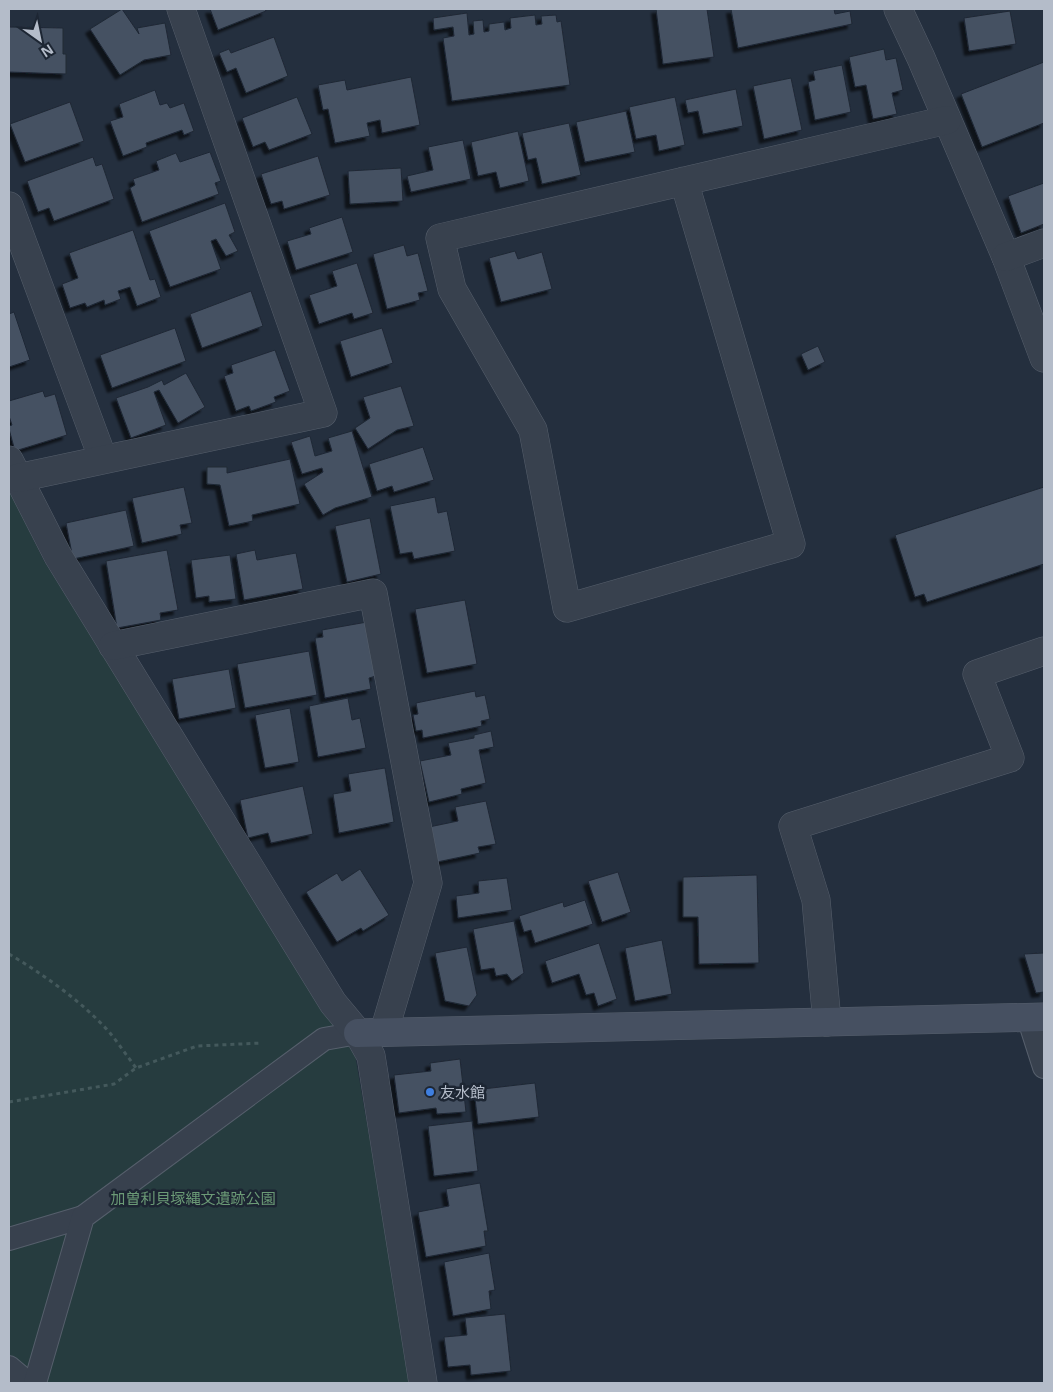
<svg xmlns="http://www.w3.org/2000/svg" width="1053" height="1392" viewBox="0 0 1053 1392" font-family="'Open Sans','Noto Sans JP',sans-serif">
<style>
.green{fill:#263c3f}
.building{fill:#455162;stroke:#1f2835;filter:url(#shadow)}
.lines{fill:none;stroke-linecap:round;stroke-linejoin:round}
.lane-casing{stroke:#565f6c;stroke-width:24}
.street-casing{stroke:#565f6c;stroke-width:29}
.secondary-casing{stroke:#565f6c;stroke-width:29}
.path{stroke:#44595c;stroke-width:3;stroke-dasharray:4 4;stroke-linecap:butt}
.lane{stroke:#38414e;stroke-width:22}
.street{stroke:#38414e;stroke-width:28}
.secondary{stroke:#465061;stroke-width:28}
.shop-dot{fill:#3f7fe0;stroke:#1d2633;stroke-width:2}
.labels{text-anchor:middle;dominant-baseline:central;stroke-width:5;stroke-linejoin:round;paint-order:stroke}
.poi-label{font-size:15px;fill:#b4bcc9;stroke:#1d2633;text-anchor:start}
.park-label{font-size:15px;fill:#6b9a76;stroke:#1d2633}
</style>
<defs>
<filter id="shadow"><feDropShadow dx="-4.5" dy="4.5" stdDeviation="1" flood-color="#0009"/></filter>
</defs>
<rect width="100%" height="100%" fill="#242f3e"/>
<path class="green" d="M9,490L44,561L355,1055L412,1383H9Z"/>
<g class="building">
<path d="M122,9L139,34L137,28L165,23L171,55L144,60L120,75L90,29Z"/>
<path d="M210,9H265L266,11L218,30Z"/>
<path d="M656,9H707L714,57L663,64Z"/>
<path d="M731,9H834L835,14L850,11L852,24L738,48Z"/>
<path d="M1010,11L1016,44L969,51L964,18Z"/>
<path d="M467,13L469,35L474,34L473,21L483,20L484,32L489,31V24L504,22L505,30L511,28L510,18L535,15L536,25L542,24L541,16L556,15L557,22L561,21L570,85L452,101L443,38L454,36L453,27L434,30L433,18Z"/>
<path d="M9,27L63,28V54H66V74L9,72Z"/>
<path d="M274,37L288,76L246,93L236,68L227,72L219,53L229,49L231,53Z"/>
<path d="M884,49L886,60L896,58L903,90L892,93L897,114L873,119L866,85L855,87L849,57Z"/>
<path d="M1044,62V123L982,147L961,94Z"/>
<path d="M842,65L851,112L815,120L808,82L815,80L813,71Z"/>
<path d="M411,77L420,125L382,133L380,120L367,123L370,136L335,143L328,109L323,110L318,85L345,80L347,90Z"/>
<path d="M791,78L802,130L764,139L753,86Z"/>
<path d="M736,89L743,126L703,134L698,111L688,113L685,100Z"/>
<path d="M155,90L160,105L167,103L170,108L184,103L194,131L184,135L182,130L146,143L147,147L123,156L110,121L123,117L119,104Z"/>
<path d="M297,97L312,134L269,150L265,142L253,147L242,118Z"/>
<path d="M675,97L685,145L659,151L656,135L636,139L629,107Z"/>
<path d="M70,102L84,141L25,162L10,124Z"/>
<path d="M626,111L635,152L585,162L576,122Z"/>
<path d="M569,123L581,175L542,184L536,158L528,160L522,133Z"/>
<path d="M518,131L529,181L500,188L496,172L478,176L471,142Z"/>
<path d="M463,140L471,179L411,192L407,176L433,170L428,147Z"/>
<path d="M210,152L221,181L215,183L219,194L142,222L130,188L135,185L133,179L159,170L156,161L176,153L180,162Z"/>
<path d="M318,156L330,195L284,209L282,201L271,204L261,174Z"/>
<path d="M93,157L96,166L102,164L114,199L54,221L49,208L38,212L27,181Z"/>
<path d="M401,168L403,201L350,204L348,171Z"/>
<path d="M1044,183V224L1021,233L1008,196Z"/>
<path d="M225,203L235,232L229,235L238,251L226,256L216,239L211,241L221,269L170,287L149,231Z"/>
<path d="M342,217L353,252L296,270L287,241L311,234L309,228Z"/>
<path d="M133,230L150,280L155,279L161,297L137,306L130,287L118,291L121,299L105,305L104,300L87,307L85,303L70,308L62,284L78,278L69,253Z"/>
<path d="M404,245L407,256L418,253L428,291L418,293L420,300L387,309L373,254Z"/>
<path d="M515,251L518,259L542,252L552,289L501,302L489,258Z"/>
<path d="M357,263L373,313L354,319L352,313L319,324L309,295L337,286L332,271Z"/>
<path d="M251,291L263,326L202,348L190,314Z"/>
<path d="M14,312L30,360L9,367V314Z"/>
<path d="M175,328L186,361L112,388L100,355Z"/>
<path d="M382,328L393,363L351,377L340,341Z"/>
<path d="M818,346L825,362L808,370L801,354Z"/>
<path d="M275,350L290,391L274,397L276,402L251,411L249,406L236,411L224,376L233,373L231,365Z"/>
<path d="M186,373L205,407L178,423L159,390L154,392L166,425L131,438L116,398L148,387L162,380L164,385Z"/>
<path d="M401,386L414,426L397,430L368,449L355,428L370,418L363,397Z"/>
<path d="M43,391L45,397L55,394L67,435L15,451L9,429V426L12,425L9,416V401Z"/>
<path d="M352,431L372,497L335,508L323,515L304,484L323,472L322,468L302,474L291,442L310,436L315,456L332,451L328,438Z"/>
<path d="M423,447L434,480L394,492L392,486L377,491L369,464Z"/>
<path d="M290,459L300,504L252,515L253,521L229,526L220,485L207,484V467H227V473Z"/>
<path d="M184,487L192,523L180,525L182,534L142,543L132,498Z"/>
<path d="M1044,487V564L927,602L924,594L915,597L895,535Z"/>
<path d="M435,497L438,513L447,511L455,551L414,559L412,552L400,554L390,506Z"/>
<path d="M126,510L134,546L73,559L66,523Z"/>
<path d="M370,518L381,574L347,582L335,526Z"/>
<path d="M167,550L178,610L160,613L161,620L117,628L106,561Z"/>
<path d="M255,550L257,560L296,553L303,589L244,600L236,554Z"/>
<path d="M230,555L236,599L209,602V596L196,598L191,560Z"/>
<path d="M465,600L477,664L427,673L415,609Z"/>
<path d="M367,622L376,676L369,678L371,689L325,698L315,638L323,637L322,630Z"/>
<path d="M309,651L317,695L245,708L237,664Z"/>
<path d="M229,669L236,708L179,719L172,679Z"/>
<path d="M475,691L476,697L485,695L490,719L481,721L482,726L423,738L422,730L416,731L413,715L418,714L416,703Z"/>
<path d="M348,698L352,720L360,718L366,748L318,757L309,706Z"/>
<path d="M290,708L299,762L265,768L255,715Z"/>
<path d="M491,731L494,747L479,750L486,783L461,789L462,794L429,802L420,761L451,755L448,743L474,738V735Z"/>
<path d="M385,768L394,822L339,833L333,794L351,791L348,774Z"/>
<path d="M303,786L313,834L271,843L268,833L248,838L240,800Z"/>
<path d="M486,801L496,844L478,847L480,853L437,862L429,827L458,821L455,807Z"/>
<path d="M360,869L389,915L363,931L361,928L337,942L306,892L337,873L342,881Z"/>
<path d="M618,872L631,912L602,922L588,881Z"/>
<path d="M757,875L759,963L699,964L698,917H683V877Z"/>
<path d="M507,878L512,910L458,918L456,896L479,893L478,881Z"/>
<path d="M585,900L593,924L535,943L531,930L524,932L519,916L563,902L564,907Z"/>
<path d="M514,921L524,973L512,981L507,974L496,976L494,968L481,970L473,929Z"/>
<path d="M662,940L672,994L635,1001L625,948Z"/>
<path d="M599,943L617,999L598,1006L594,993L586,995L579,974L552,983L545,961Z"/>
<path d="M467,947L477,995L469,1006L445,1001L435,953Z"/>
<path d="M1044,953V992L1036,993L1024,954Z"/>
<path d="M460,1059L466,1112L437,1114L436,1108L399,1113L394,1075L431,1071L430,1063Z"/>
<path d="M535,1083L539,1117L478,1124L474,1090Z"/>
<path d="M472,1121L478,1171L434,1176L428,1126Z"/>
<path d="M480,1183L488,1231H484L486,1246L426,1257L418,1212L449,1206L446,1189Z"/>
<path d="M489,1253L495,1290L489,1291L491,1309L453,1316L444,1262Z"/>
<path d="M505,1314L511,1371L471,1375L470,1365L448,1367L444,1337L467,1335L465,1318Z"/>
</g>
<g class="lines">
<g class="lane-casing">
<g id="lane">
<path d="M1028,1017L1044,1067"/>
<path d="M9,1239L83,1217"/>
<path d="M9,1367L28,1383"/>
<path d="M35,1383L83,1217L324,1039L358,1033"/>
</g>
</g>
<g class="street-casing">
<g id="street">
<path d="M898,9L921,58L1006,257L1044,358"/>
<path d="M684,181L791,544L567,608L533,430L452,289L440,238L947,120"/>
<path d="M9,206L103,459"/>
<path d="M1006,257L1044,243"/>
<path d="M9,460L58,556L333,1003L358,1033L371,1056L423,1383"/>
<path d="M18,478L323,413L181,9"/>
<path d="M113,646L373,593L428,883L384,1032"/>
<path d="M827,1022L816,900L793,826L1010,758L977,674L1044,651"/>
</g>
</g>
<g class="secondary-casing">
<path id="secondary" d="M358,1033L1044,1017"/>
</g>
<g class="path">
<path d="M9,954C43,974 84,1003 110,1033C119,1044 127,1056 136,1068"/>
<path d="M9,1102L114,1084L136,1068L197,1046L262,1043"/>
</g>
<use href="#lane" class="lane"/>
<use href="#street" class="street"/>
<use href="#secondary" class="secondary"/>
</g>
<circle class="shop-dot" cx="430" cy="1092" r="5"/>
<g class="labels">
<g class="poi-label">
<text x="440" y="1092">友水館</text>
</g>
<g class="park-label">
<text x="193" y="1198">加曽利貝塚縄文遺跡公園</text>
</g>
</g>
<rect width="1053" height="1392" fill="none" stroke="#b4bcc9" stroke-width="20"/>
<g transform="translate(40 40) rotate(147)" stroke="#1d2633" stroke-width="4" paint-order="stroke">
<path d="M0-4L9 19L0 12L-9 19Z" fill="#b4bcc9"/>
<text y="-8" font-size="14" font-weight="bold" text-anchor="middle" fill="#b4bcc9">N</text>
</g>
</svg>
